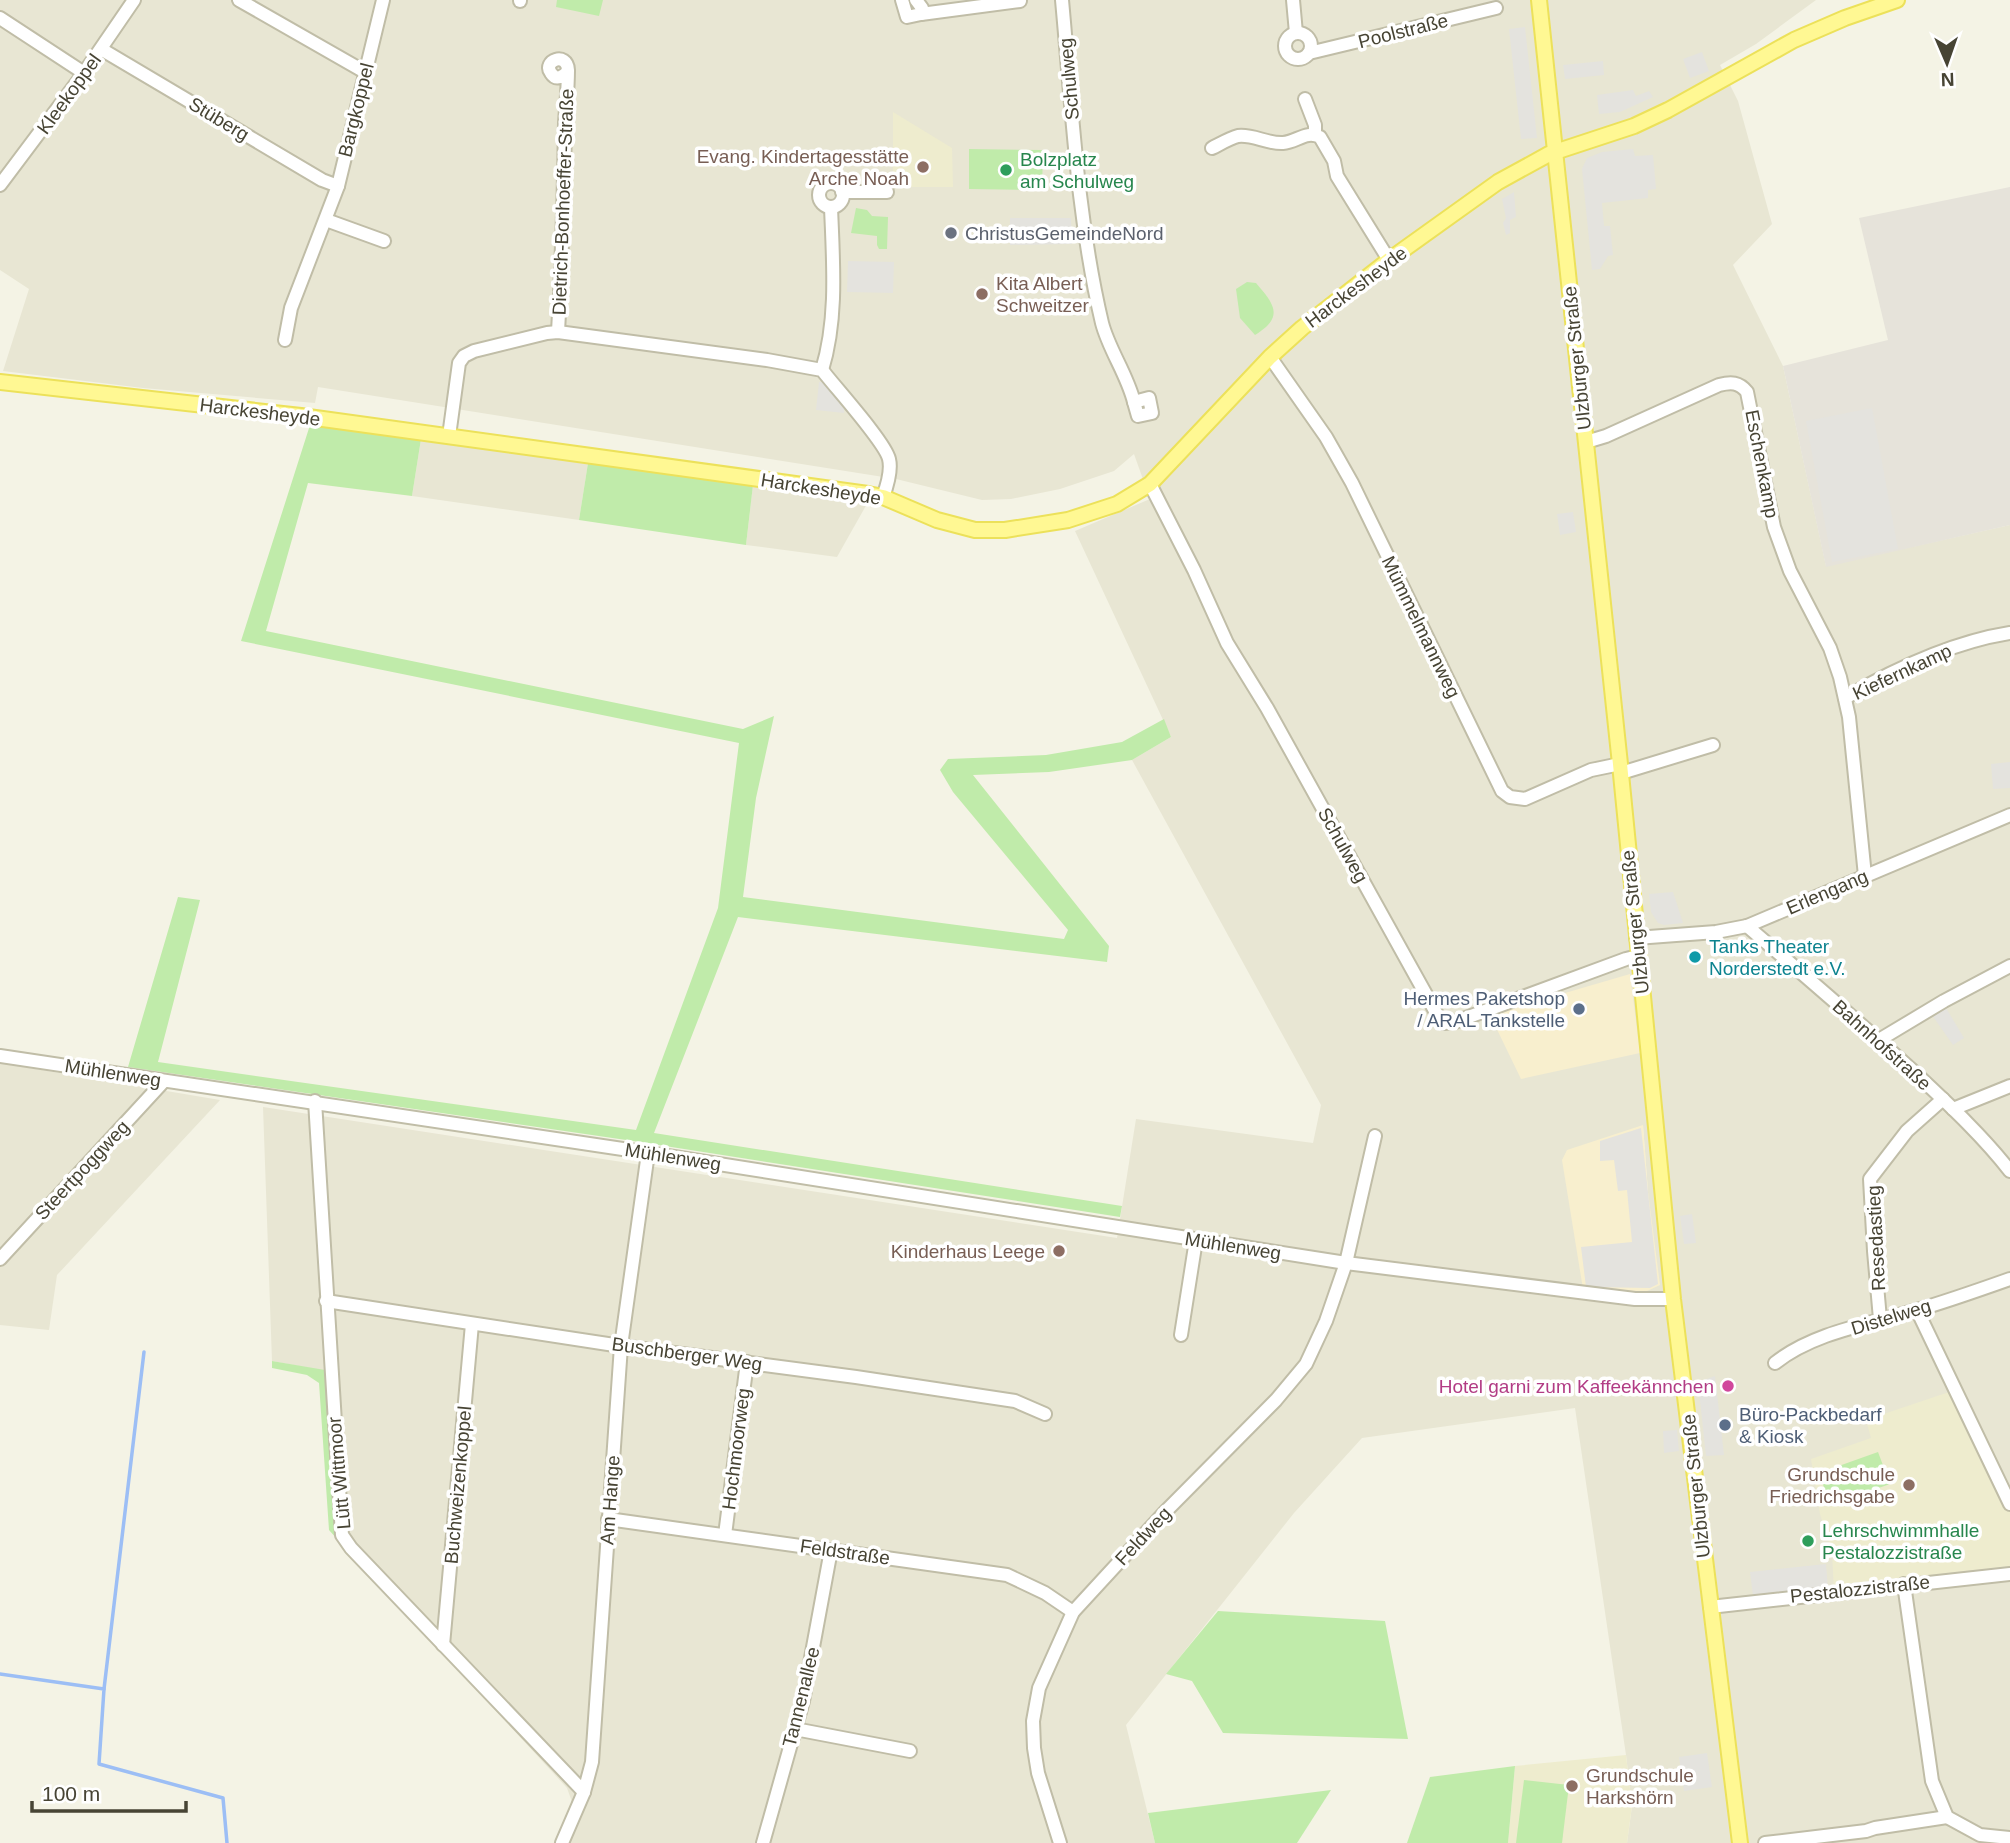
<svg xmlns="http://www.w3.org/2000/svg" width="2010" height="1843" viewBox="0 0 2010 1843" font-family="Helvetica,sans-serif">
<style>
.residential{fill:#e8e6d3;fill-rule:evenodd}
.commercial{fill:#f8efce}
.industrial{fill:#e6e3da}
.education{fill:#eeecce}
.green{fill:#c0ebaa}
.parking{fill:#e4e3de}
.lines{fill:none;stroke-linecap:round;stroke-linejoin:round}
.stream{stroke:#9cbef5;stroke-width:3.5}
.minor-casing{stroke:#c0bda7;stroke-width:16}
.major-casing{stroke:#ece15a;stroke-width:18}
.minor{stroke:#fff;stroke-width:12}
.major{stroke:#fff893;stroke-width:14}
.education-dot{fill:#8d6e63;stroke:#fff;stroke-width:2.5}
.leisure-dot{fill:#2e9e5b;stroke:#fff;stroke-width:2.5}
.worship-dot{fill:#6b7280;stroke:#fff;stroke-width:2.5}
.culture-dot{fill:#0f9aa8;stroke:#fff;stroke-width:2.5}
.service-dot{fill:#5c6f8a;stroke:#fff;stroke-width:2.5}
.hotel-dot{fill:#d1479c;stroke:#fff;stroke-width:2.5}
.labels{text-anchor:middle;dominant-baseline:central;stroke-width:7;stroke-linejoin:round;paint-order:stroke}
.street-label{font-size:19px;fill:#474434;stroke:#fff}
.education-label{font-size:19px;fill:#785e54;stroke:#fff;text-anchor:end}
.leisure-label{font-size:19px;fill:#27864d;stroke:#fff;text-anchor:start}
.worship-label{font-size:19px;fill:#5b616d;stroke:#fff;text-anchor:start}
.culture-label{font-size:19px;fill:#0d838f;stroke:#fff;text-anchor:start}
.service-label{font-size:19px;fill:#4e5e75;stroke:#fff;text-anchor:end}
.hotel-label{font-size:19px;fill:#b23c85;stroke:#fff;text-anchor:end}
</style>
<rect width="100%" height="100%" fill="#f4f3e5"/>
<g class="residential">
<path d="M0,0H1816L1756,44L1720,65L1738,101L1772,224L1733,265L1783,366L1826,566L2010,525V1843H1627L1632,1806L1626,1755L1575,1408L1362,1438L1294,1513L1126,1725L1155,1843H555L572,1802L567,1788L338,1540L325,1371L272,1361L263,1107L1117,1238L1136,1119L1313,1143L1321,1105L1132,760L1171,737L1075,531L1150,499L1134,454L1114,471L1060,489L1011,499L982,500L896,479L318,387L315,403L143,388L3,371L29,289L0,270ZM1643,1125L1648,1192L1583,1289Z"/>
<path d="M421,439L588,463L579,520L412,496Z"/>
<path d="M753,485L868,502L837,557L746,545Z"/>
<path d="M0,1063L220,1100L57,1275L49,1330L0,1325Z"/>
</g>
<g class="commercial">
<path d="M1630,974L1640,1053L1521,1079L1490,1015Z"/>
<path d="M1643,1125L1648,1192L1660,1285L1645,1292L1583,1289L1562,1160L1567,1150Z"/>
</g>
<path class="industrial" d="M2010,187V525L1826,567L1783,366L1888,340L1859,218Z"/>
<g class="education">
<path d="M893,112L952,148L953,187H893Z"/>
<path d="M1955,1390L2010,1504V1574L1834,1592L1832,1552L1820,1514L1811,1459L1871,1438L1866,1420Z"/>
<path d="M1626,1755L1632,1806L1627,1843H1508L1515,1766Z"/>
</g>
<g class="green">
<path d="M557,0H603L599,16L556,7Z"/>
<path d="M969,149L1043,150L1042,190L969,189Z"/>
<path d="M856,208L867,210L872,216L888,217L887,249H879L877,245V236L851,233Z"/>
<path d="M1247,282L1256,283C1275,305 1284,317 1255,335L1240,318L1236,289Z"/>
<path d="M310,425L421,439L412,496L308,483L266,631L743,729L774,716L756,798L743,897L1064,939L1068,930L953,792L940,770L948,759L1046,755L1122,742L1164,719L1171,737L1132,760L1049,772L973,775L1109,946L1107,962L738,917L654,1133L1122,1206L1120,1217L633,1141L128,1067L178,897L200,900L158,1062L636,1130L718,908L739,743L241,641Z"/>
<path d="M588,463L753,485L746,545L579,520Z"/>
<path d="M272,1361L325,1370L338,1540L329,1530L319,1383L307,1375L272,1368Z"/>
<path d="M1878,1452L1890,1484L1830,1505L1819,1473Z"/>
<path d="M1218,1611L1385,1621L1408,1739L1223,1733L1192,1681L1166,1674Z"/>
<path d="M1515,1766L1508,1843H1407L1430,1777Z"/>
<path d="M1524,1780L1569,1785L1562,1843H1516Z"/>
<path d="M1331,1790L1297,1843H1155L1148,1813Z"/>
</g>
<g class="parking">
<path d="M1525,27L1537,138L1521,139L1509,29Z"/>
<path d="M1702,52L1709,71L1690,78L1683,59Z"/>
<path d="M1603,61L1604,75L1565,79L1563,65Z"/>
<path d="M1633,90L1636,96L1649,91L1653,97L1620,112L1599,114L1597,95Z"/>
<path d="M1633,149L1635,156L1653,155L1656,189L1648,190V198L1602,203L1604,226H1610L1613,255L1608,256L1600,269L1592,270L1582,169L1587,158L1602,152Z"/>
<path d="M1514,192L1516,217L1510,220V233L1506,235L1503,223L1506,218L1502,199Z"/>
<path d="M1071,218L1072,244L1010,245V218Z"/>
<path d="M848,261L894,262L893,293L847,292Z"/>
<path d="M819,382H822L844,407V413L816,410Z"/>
<path d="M1872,408L1898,549L1832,562L1806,421Z"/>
<path d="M1573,512L1576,532L1560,535L1557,514Z"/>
<path d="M2010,762V788L1993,789L1991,764Z"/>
<path d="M1673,892L1683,923L1664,925L1658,923L1651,912L1649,894Z"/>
<path d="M1946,1008L1964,1038L1953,1045L1932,1015Z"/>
<path d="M1641,1128L1658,1284L1650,1288L1586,1287L1581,1247L1632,1242L1627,1190L1618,1191L1614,1160L1600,1161V1141Z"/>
<path d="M1692,1214L1696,1243L1684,1244L1680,1216Z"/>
<path d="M1715,1376L1724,1455L1706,1456L1698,1382Z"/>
<path d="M1677,1430L1679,1451L1664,1453L1663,1431Z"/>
<path d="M1826,1564L1828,1588L1753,1596L1750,1572Z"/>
<path d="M1707,1753L1712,1787L1684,1791L1679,1757Z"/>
</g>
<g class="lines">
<g class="stream">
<path d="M0,1674L104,1689L99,1764L223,1798L227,1843"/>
<path d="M104,1689L144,1352"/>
</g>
<g class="minor-casing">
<g id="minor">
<path d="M239,0L365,72"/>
<path d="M520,0V1"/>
<path d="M902,0L907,17L921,14L922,8L916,0"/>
<path d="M1062,0C1072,108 1077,217 1102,323C1109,350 1127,374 1134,402"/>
<path d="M1293,0L1296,33"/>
<path d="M921,14L1020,1"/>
<path d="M0,18L84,73"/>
<circle cx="1298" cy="46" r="13"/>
<path d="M101,49L322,180L338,186"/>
<path d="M1309,53L1496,8"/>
<path d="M1305,99L1315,125V135"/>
<path d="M1212,148C1220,144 1230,138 1238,136C1253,134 1267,144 1283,143C1297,142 1306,130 1320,137L1334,161L1337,176L1389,260"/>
<circle cx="831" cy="195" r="12"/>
<path d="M0,185L84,73L134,0"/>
<path d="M842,192H887"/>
<path d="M326,220L384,241"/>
<path d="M558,332C562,262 564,193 565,123C566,106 568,88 568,70C567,51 542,61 551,73C556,81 563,77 568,71"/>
<path d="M285,340L291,308L338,186L383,0"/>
<path d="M1270,357L1326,437L1352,483L1502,791L1510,797L1525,799L1591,770L1620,764"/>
<path d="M822,370C838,318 833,261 831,207"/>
<path d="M1149,398L1152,413L1138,416L1134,402Z"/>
<path d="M449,436L459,363L464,356L474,351L547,333L558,332L767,360L822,370C835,387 885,442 889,459C892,471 887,486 883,497"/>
<path d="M1586,442L1606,436L1719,385C1731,382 1739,382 1747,392L1774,527L1790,571L1830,648L1840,677L1849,717L1865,876"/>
<path d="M1150,484L1194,570L1227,643L1267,708L1439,1018L1444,1023L1455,1022L1626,959L1638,956"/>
<path d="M1845,698C1895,669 1953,642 2010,633"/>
<path d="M1621,773L1713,745"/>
<path d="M1747,926C1803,974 1859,1022 1913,1071C1947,1103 1981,1134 2010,1171"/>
<path d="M1636,938L1716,932L1747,926L2010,815"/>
<path d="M1879,1040L1944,1001L2010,966"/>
<path d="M0,1056L636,1151L1346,1263L1635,1299H1673"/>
<path d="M315,1101L342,1535L351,1548L584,1792"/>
<path d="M1953,1109L2010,1086"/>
<path d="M0,1259L164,1081"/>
<path d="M326,1301L621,1346L856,1377L1015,1401L1045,1414"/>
<path d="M1917,1310L2010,1504"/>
<path d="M1880,1319L1874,1251L1870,1179L1907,1131L1943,1099"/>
<path d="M1181,1335L1196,1240"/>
<path d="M1775,1363C1814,1332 1870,1324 1917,1310C1948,1301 1979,1290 2010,1279"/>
<path d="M608,1519L1007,1575L1045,1593L1073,1612"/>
<path d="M725,1535L747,1362"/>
<path d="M1904,1584L1932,1781L1947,1817L1980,1835L2010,1838"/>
<path d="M1710,1607L2010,1574"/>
<path d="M443,1645L472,1324"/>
<path d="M795,1729L910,1751"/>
<path d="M562,1843L584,1792L592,1762L621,1346L648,1153"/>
<path d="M763,1843L803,1701L831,1550"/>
<path d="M1060,1843L1038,1773L1034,1748L1033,1721L1039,1688L1073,1612L1165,1512L1276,1400L1306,1364L1326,1321L1346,1263L1375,1136"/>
<path d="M1765,1843L1866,1831L1875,1828L1947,1817"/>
</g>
</g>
<g class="major-casing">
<g id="major">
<path d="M1539,0L1620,764L1673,1299L1740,1843"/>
<path d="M0,382L301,416L868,494L883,497L937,520L975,530H1005L1068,520L1117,504L1150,484L1270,357L1302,328L1389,260L1498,182L1549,154L1634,126L1668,110L1794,40L1845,18L1897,0"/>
</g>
</g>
<use href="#minor" class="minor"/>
<use href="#major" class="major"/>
</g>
<g class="education-dot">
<circle cx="923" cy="167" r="7"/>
<circle cx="982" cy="294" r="7"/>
<circle cx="1059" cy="1251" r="7"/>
<circle cx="1909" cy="1485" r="7"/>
<circle cx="1572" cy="1786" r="7"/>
</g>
<g class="leisure-dot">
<circle cx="1006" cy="170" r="7"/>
<circle cx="1808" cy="1541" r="7"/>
</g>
<circle class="worship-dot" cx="951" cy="233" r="7"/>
<circle class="culture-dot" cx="1695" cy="957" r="7"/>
<g class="service-dot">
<circle cx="1579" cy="1009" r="7"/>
<circle cx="1725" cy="1425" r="7"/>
</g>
<circle class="hotel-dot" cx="1728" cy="1386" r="7"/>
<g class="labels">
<g class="street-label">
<text transform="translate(1403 31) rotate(-14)">Poolstraße</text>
<text transform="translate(1069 79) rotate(-95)">Schulweg</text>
<text transform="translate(69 94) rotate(-54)">Kleekoppel</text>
<text transform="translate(356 110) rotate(-76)">Bargkoppel</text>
<text transform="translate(219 119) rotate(31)">Stüberg</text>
<text transform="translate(563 202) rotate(-88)">Dietrich-Bonhoeffer-Straße</text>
<text transform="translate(1356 287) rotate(-37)">Harckesheyde</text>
<text transform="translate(1577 358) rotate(-96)">Ulzburger Straße</text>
<text transform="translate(260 412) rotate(7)">Harckesheyde</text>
<text transform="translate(1762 464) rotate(79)">Eschenkamp</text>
<text transform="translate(821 489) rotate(9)">Harckesheyde</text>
<text transform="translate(1421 627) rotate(64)">Mümmelmannweg</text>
<text transform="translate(1902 672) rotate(-25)">Kiefernkamp</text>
<text transform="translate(1343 845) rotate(61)">Schulweg</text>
<text transform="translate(1827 892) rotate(-23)">Erlengang</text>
<text transform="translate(1635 922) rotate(-96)">Ulzburger Straße</text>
<text transform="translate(1882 1045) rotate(42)">Bahnhofstraße</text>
<text transform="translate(113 1073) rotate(9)">Mühlenweg</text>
<text transform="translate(673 1157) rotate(9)">Mühlenweg</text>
<text transform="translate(82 1170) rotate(-47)">Steertpoggweg</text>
<text transform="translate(1876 1238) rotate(-93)">Resedastieg</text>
<text transform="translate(1233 1246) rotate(9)">Mühlenweg</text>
<text transform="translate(1891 1317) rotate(-17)">Distelweg</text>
<text transform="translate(687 1354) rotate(8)">Buschberger Weg</text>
<text transform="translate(736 1449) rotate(-83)">Hochmoorweg</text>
<text transform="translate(339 1473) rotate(-95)">Lütt Wittmoor</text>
<text transform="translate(458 1485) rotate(-85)">Buchweizenkoppel</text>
<text transform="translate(1696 1486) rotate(-96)">Ulzburger Straße</text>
<text transform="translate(610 1500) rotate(-86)">Am Hange</text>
<text transform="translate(1143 1536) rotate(-47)">Feldweg</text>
<text transform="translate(845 1552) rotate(8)">Feldstraße</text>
<text transform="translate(1860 1589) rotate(-6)">Pestalozzistraße</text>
<text transform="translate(801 1697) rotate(-76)">Tannenallee</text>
</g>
<g class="education-label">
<text x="909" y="156">Evang. Kindertagesstätte<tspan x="909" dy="22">Arche Noah</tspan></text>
<text x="996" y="283" text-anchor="start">Kita Albert<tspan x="996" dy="22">Schweitzer</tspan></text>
<text x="1045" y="1251">Kinderhaus Leege</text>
<text x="1895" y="1474">Grundschule<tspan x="1895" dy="22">Friedrichsgabe</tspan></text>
<text x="1586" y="1775" text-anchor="start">Grundschule<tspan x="1586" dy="22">Harkshörn</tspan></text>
</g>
<g class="leisure-label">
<text x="1020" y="159">Bolzplatz<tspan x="1020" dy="22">am Schulweg</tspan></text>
<text x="1822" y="1530">Lehrschwimmhalle<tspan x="1822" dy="22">Pestalozzistraße</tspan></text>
</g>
<g class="worship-label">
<text x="965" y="233">ChristusGemeindeNord</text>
</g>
<g class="culture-label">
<text x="1709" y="946">Tanks Theater<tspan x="1709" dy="22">Norderstedt e.V.</tspan></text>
</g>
<g class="service-label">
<text x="1565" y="998">Hermes Paketshop<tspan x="1565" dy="22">/ ARAL Tankstelle</tspan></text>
<text x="1739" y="1414" text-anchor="start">Büro-Packbedarf<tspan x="1739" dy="22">&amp; Kiosk</tspan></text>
</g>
<g class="hotel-label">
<text x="1714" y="1386">Hotel garni zum Kaffeekännchen</text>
</g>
</g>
<g transform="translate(1947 63) rotate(178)" stroke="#ffffff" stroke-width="5" paint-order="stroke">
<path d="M0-5L12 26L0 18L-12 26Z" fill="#474434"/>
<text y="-10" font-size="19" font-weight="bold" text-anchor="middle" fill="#474434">N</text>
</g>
<path d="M32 1801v10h154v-10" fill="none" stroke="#474434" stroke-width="3.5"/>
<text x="42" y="1801" font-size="21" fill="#474434" stroke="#ffffff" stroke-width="5" paint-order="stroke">100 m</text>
</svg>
